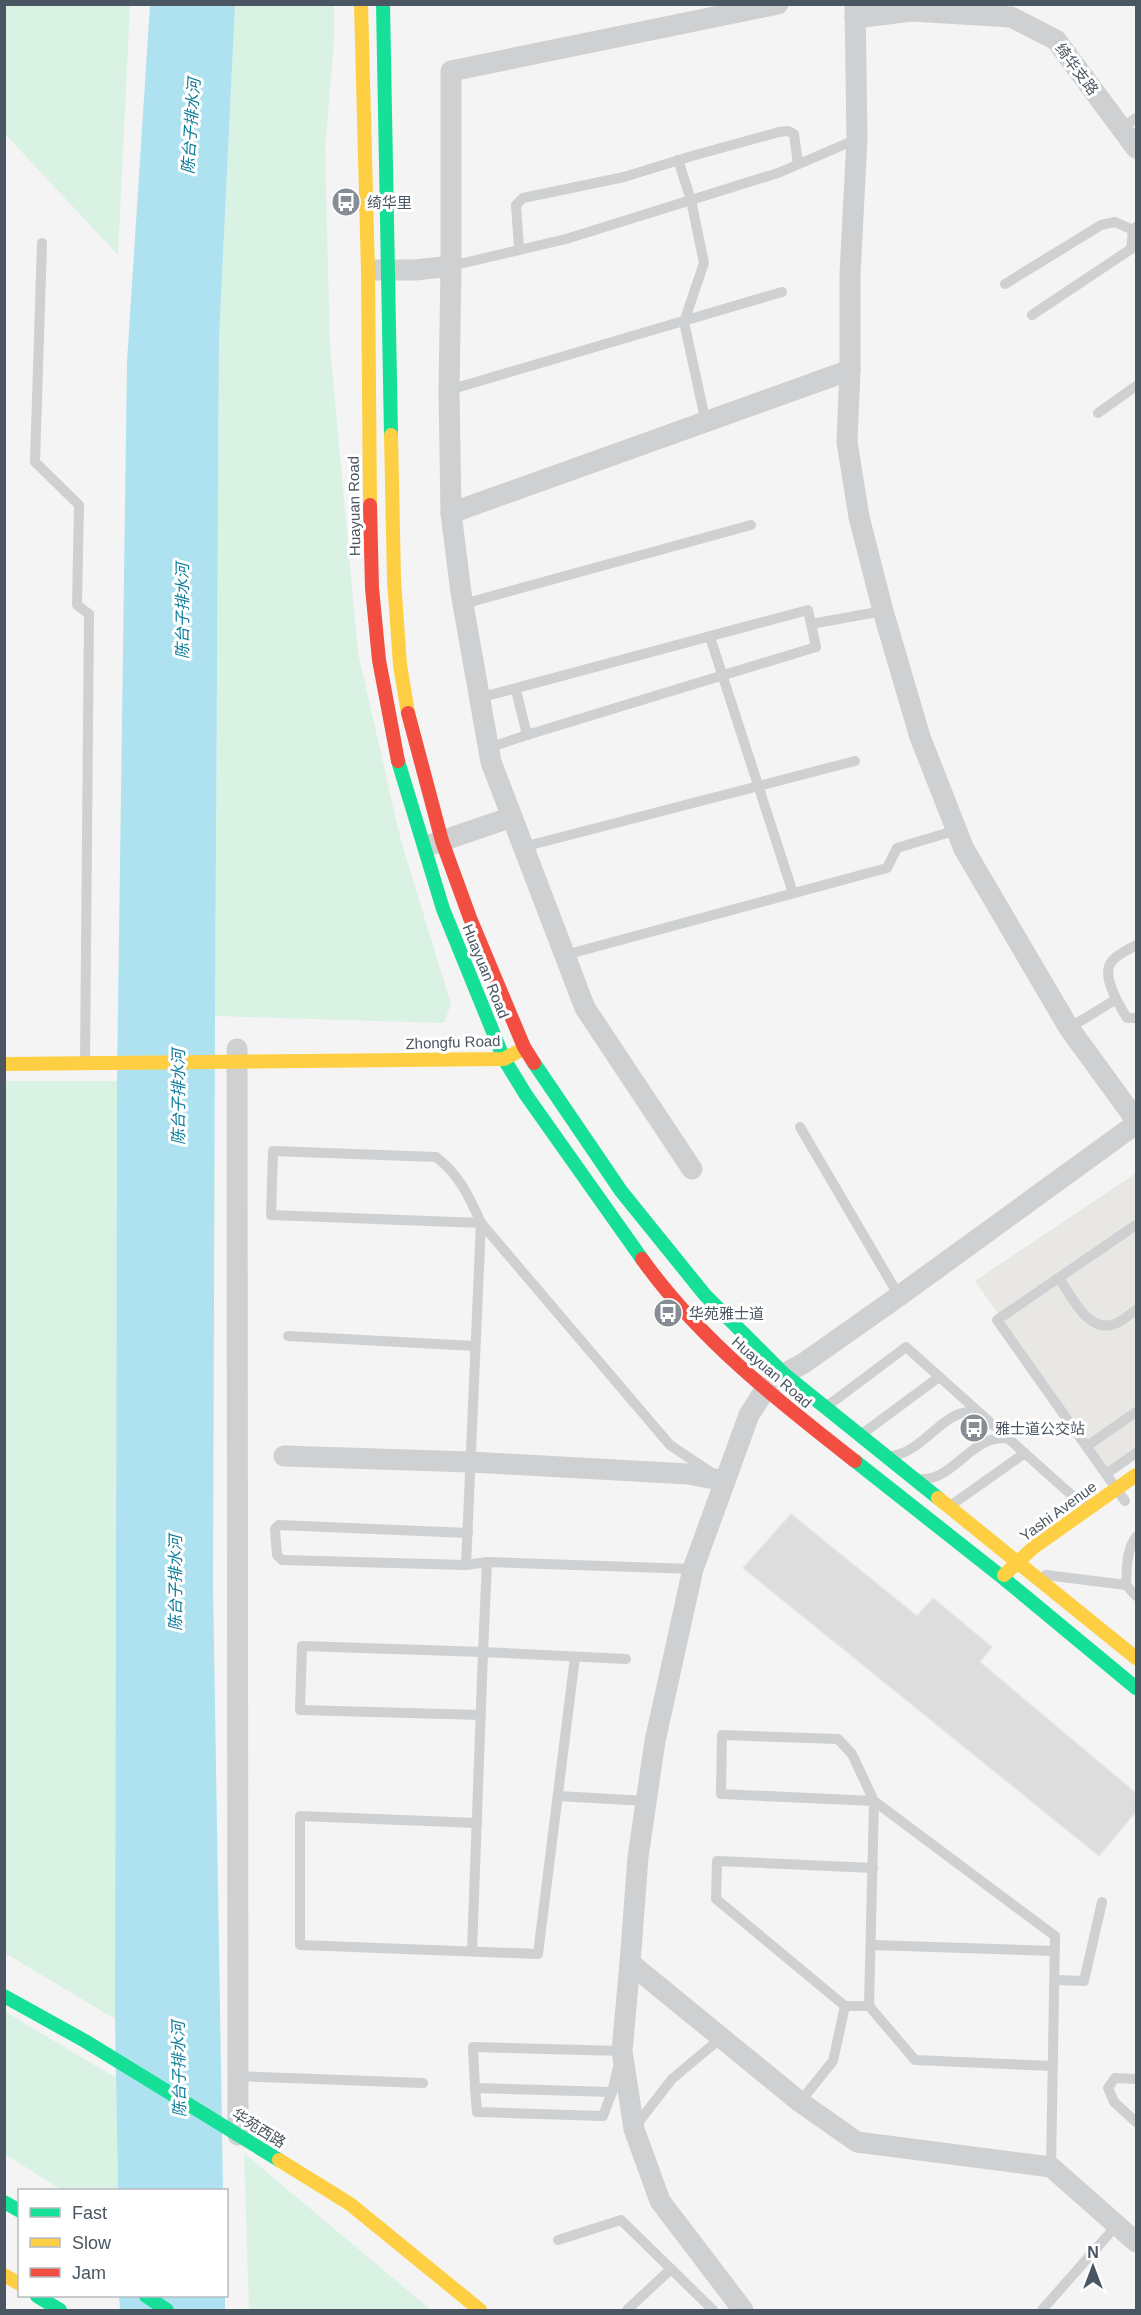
<svg xmlns="http://www.w3.org/2000/svg" width="1141" height="2315" viewBox="0 0 1141 2315" font-family="Helvetica,'Noto Sans SC',sans-serif">
<style>
.commercial{fill:#e8e7e3}
.green{fill:#d9f2e3}
.water{fill:#aee2f0}
.building{fill:#ddddde;stroke:#e5e6e7;stroke-width:1.5}
.lines{fill:none;stroke-linecap:round;stroke-linejoin:round}
.lane{stroke:#ced0d2;stroke-width:10}
.street{stroke:#ced0d2;stroke-width:21}
.fast{stroke:#16e098;stroke-width:14}
.slow{stroke:#ffcf43;stroke-width:14}
.jam{stroke:#f24e42;stroke-width:14}
.labels{text-anchor:middle;dominant-baseline:central;stroke-width:6;stroke-linejoin:round;paint-order:stroke}
.street-label{font-size:15px;fill:#4a5661;stroke:#fff}
.poi-label{font-size:15px;fill:#4a5661;stroke:#fff;text-anchor:start}
.water-label{font-size:16px;font-style:italic;fill:#0c7c9b;stroke:#fff}
</style>
<rect width="100%" height="100%" fill="#f4f4f4"/>
<path class="commercial" d="M1136,1173V1452L1109,1472L975,1281Z"/>
<g class="green">
<path d="M5,4L130,5L118,255L5,134Z"/>
<path d="M235,5H334V41L325,148L330,346L358,653L401,841L451,1004L444,1023L215,1016L219,338Z"/>
<path d="M5,1081H117L115,2019L5,1953Z"/>
<path d="M4,2011L116,2078L118,2190H62L5,2154Z"/>
<path d="M244,2153L431,2310H249Z"/>
</g>
<g class="water">
<path d="M150,5H235L219,338L215,1016L213,1585L223,2190H118L115,2019L117,1081L127,362Z"/>
<path d="M119,2296H225V2310H120Z"/>
</g>
<path class="building" d="M791,1514L917,1616L933,1598L992,1647L980,1662L1137,1794V1810L1099,1856L743,1568Z"/>
<g class="lines">
<g class="lane">
<path d="M1121,128L1136,118"/>
<path d="M678,160L691,200L704,263L684,322L706,423"/>
<path d="M42,243L35,462L79,505L77,605L89,614L85,1063"/>
<path d="M519,248L516,205L523,198L624,177L692,156L779,132L788,131L794,134L798,164"/>
<path d="M451,266L566,239L778,173L857,139"/>
<path d="M1005,284L1101,225L1115,222L1133,230"/>
<path d="M1032,315L1131,249L1133,230L1136,227"/>
<path d="M449,390L782,292"/>
<path d="M1098,413L1136,386"/>
<path d="M463,604L751,525"/>
<path d="M811,624L883,611"/>
<path d="M710,637L793,893"/>
<path d="M479,698L808,610L816,647L527,735L516,690"/>
<path d="M488,748L527,735"/>
<path d="M523,847L855,761"/>
<path d="M1136,945C1129,949 1118,954 1112,961C1100,975 1119,1005 1127,1018H1136"/>
<path d="M565,955L887,868L897,848L957,830"/>
<path d="M1069,1028L1115,1000"/>
<path d="M800,1127L899,1296"/>
<path d="M273,1151L436,1157C459,1174 470,1198 481,1223L271,1215Z"/>
<path d="M1059,1278C1072,1297 1089,1336 1117,1323C1124,1320 1130,1314 1136,1310"/>
<path d="M288,1336L475,1346"/>
<path d="M826,1407L906,1347L1076,1499L1088,1502"/>
<path d="M862,1434L939,1377"/>
<path d="M1087,1446L1136,1412"/>
<path d="M891,1456C924,1453 944,1406 978,1412"/>
<path d="M1106,1474L1136,1453"/>
<path d="M922,1479C955,1480 973,1432 1009,1439"/>
<path d="M1125,1501L997,1320L1136,1225"/>
<path d="M950,1506L1025,1453"/>
<path d="M487,1562L483,1652L626,1659"/>
<path d="M466,1565L282,1560L277,1555L275,1529L279,1525L468,1533"/>
<path d="M693,1569L487,1562L466,1565L481,1223L670,1445L712,1473"/>
<path d="M1046,1575L1126,1585L1136,1596"/>
<path d="M1126,1585C1127,1569 1126,1550 1136,1537"/>
<path d="M558,1796L646,1801"/>
<path d="M477,1823L300,1816V1945L538,1954L575,1657"/>
<path d="M871,1945L1055,1951"/>
<path d="M472,1951L483,1652L302,1646L300,1710L481,1715"/>
<path d="M1055,1980L1084,1981L1102,1902"/>
<path d="M845,2006L716,1899L717,1861L873,1868"/>
<path d="M869,2006L915,2060L1052,2066"/>
<path d="M473,2047L622,2051L612,2092L475,2088Z"/>
<path d="M237,2076L423,2083"/>
<path d="M1136,2079L1115,2078L1108,2088L1114,2102L1136,2122"/>
<path d="M475,2088L477,2112L603,2116L612,2092"/>
<path d="M800,2102L833,2061L845,2006H869L874,1801L852,1754L838,1739L722,1735L721,1794L874,1801L1055,1936L1051,2167"/>
<path d="M634,2128L672,2079L721,2038"/>
<path d="M558,2240L621,2220L713,2310"/>
<path d="M627,2310L671,2269"/>
<path d="M1042,2310L1116,2226"/>
</g>
<g class="street">
<path d="M855,4L857,139L850,274V370L847,442L859,517L883,611L920,737L964,849L1069,1028L1136,1120"/>
<path d="M855,18L912,11L1011,17L1056,40L1136,148"/>
<path d="M451,266L449,390L451,513L461,593L491,762L585,1008L692,1169"/>
<path d="M374,270H415L451,266V71L778,4"/>
<path d="M451,513L850,370"/>
<path d="M430,845L512,817"/>
<path d="M237,1049L238,2135"/>
<path d="M1136,1124L899,1296L804,1363L784,1374L765,1390L749,1415L693,1569L655,1741L638,1857L630,1963L800,2102L857,2142L1051,2167L1136,2242"/>
<path d="M284,1456L471,1462L688,1474L725,1481"/>
<path d="M630,1963L622,2051L634,2129L660,2201L743,2310"/>
</g>
<g class="fast">
<path d="M383,4L391,435"/>
<path d="M398,761L443,909L504,1059L526,1095L642,1259"/>
<path d="M534,1063L621,1191L705,1295L784,1374L938,1498"/>
<path d="M855,1461L1002,1577L1136,1688"/>
<path d="M4,1996L85,2041L279,2160"/>
<path d="M4,2202L20,2211"/>
<path d="M37,2296L60,2310"/>
<path d="M146,2296L167,2310"/>
</g>
<g class="slow">
<path d="M361,4L368,271L370,505"/>
<path d="M391,435L394,580L400,665L408,713"/>
<path d="M4,1064L504,1059L519,1051"/>
<path d="M938,1498L1136,1658"/>
<path d="M1004,1575L1034,1547L1136,1475"/>
<path d="M279,2160L350,2204L480,2310"/>
<path d="M4,2275L20,2284"/>
</g>
<g class="jam">
<path d="M370,505L372,588L379,660L398,761"/>
<path d="M408,713L442,841L470,918L524,1047L534,1063"/>
<path d="M642,1259C700,1340 777,1400 855,1461"/>
</g>
</g>
<defs>
<g id="bus-disc" transform="scale(1.5)"><circle r="9.5" fill="#868d94" stroke="#fff"/><path d="M-5-6H5V4H4V6H2V4H-2V6H-4V4H-5ZM-3.5-4V0h7V-4ZM-3.5 1.2v1.5H-2V1.2ZM2 1.2v1.5H3.5V1.2Z" fill="#fff"/></g>
</defs>
<g fill-rule="evenodd">
<use href="#bus-disc" x="346" y="202"/>
<use href="#bus-disc" x="668" y="1313"/>
<use href="#bus-disc" x="974" y="1428"/>
</g>
<g class="labels">
<g class="street-label">
<text transform="translate(1077 69) rotate(53)">绮华支路</text>
<text transform="translate(354 506) rotate(-91)">Huayuan Road</text>
<text transform="translate(486 971) rotate(68)">Huayuan Road</text>
<text transform="translate(453 1042) rotate(-2)">Zhongfu Road</text>
<text transform="translate(772 1372) rotate(41)">Huayuan Road</text>
<text transform="translate(1058 1511) rotate(-36)">Yashi Avenue</text>
<text transform="translate(259 2128) rotate(32)">华苑西路</text>
</g>
<g class="poi-label">
<text x="367" y="202">绮华里</text>
<text x="689" y="1313">华苑雅士道</text>
<text x="995" y="1428">雅士道公交站</text>
</g>
<g class="water-label">
<text transform="translate(191 126) rotate(-86)">陈台子排水河</text>
<text transform="translate(182 611) rotate(-90)">陈台子排水河</text>
<text transform="translate(178 1097) rotate(-90)">陈台子排水河</text>
<text transform="translate(175 1583) rotate(-90)">陈台子排水河</text>
<text transform="translate(179 2069) rotate(-91)">陈台子排水河</text>
</g>
</g>
<rect width="1141" height="2315" fill="none" stroke="#4a5661" stroke-width="12"/>
<rect x="18" y="2189" width="210" height="108" fill="#ffffff" stroke="#b7bbc0" stroke-width="1.5"/>
<rect x="30" y="2208" width="30" height="9" fill="#16e098" stroke="#b7bbc0" stroke-width="1.5"/>
<text x="72" y="2219" font-size="18" fill="#4a5661">Fast</text>
<rect x="30" y="2238" width="30" height="9" fill="#ffcf43" stroke="#b7bbc0" stroke-width="1.5"/>
<text x="72" y="2249" font-size="18" fill="#4a5661">Slow</text>
<rect x="30" y="2268" width="30" height="9" fill="#f24e42" stroke="#b7bbc0" stroke-width="1.5"/>
<text x="72" y="2279" font-size="18" fill="#4a5661">Jam</text>
<g transform="translate(1093 2267)" stroke="#ffffff" stroke-width="4.5" paint-order="stroke">
<path d="M0-4.5L10 22L0 15L-10 22Z" fill="#4a5661"/>
<text y="-9" font-size="16" font-weight="bold" text-anchor="middle" fill="#4a5661">N</text>
</g>
</svg>
